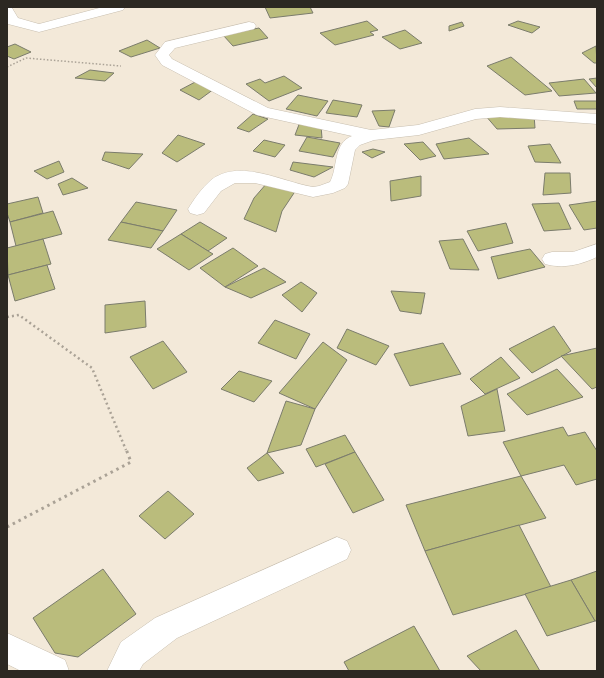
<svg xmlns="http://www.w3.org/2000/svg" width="604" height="678" viewBox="0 0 604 678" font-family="Rubik,sans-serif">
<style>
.building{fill:#babc7c;stroke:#7b7c6c}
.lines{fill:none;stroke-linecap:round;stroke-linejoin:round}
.minor-casing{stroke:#c8bfb0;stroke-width:1}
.path-far2{stroke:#aaa296;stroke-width:1.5;stroke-dasharray:1.5 2;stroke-linecap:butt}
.path-far1{stroke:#aaa296;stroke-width:2.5;stroke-dasharray:2 3;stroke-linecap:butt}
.path{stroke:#aaa296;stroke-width:3;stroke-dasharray:2.5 4;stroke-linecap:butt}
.minor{fill:#fff;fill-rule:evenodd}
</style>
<rect width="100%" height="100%" fill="#f3e9d9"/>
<g class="building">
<path d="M265,7H310L313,13L270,18Z"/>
<path d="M367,21L378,30L370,32L374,35L335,45L320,33Z"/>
<path d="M518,21L540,27L532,33L508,25Z"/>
<path d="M462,22L464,26L449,31V26Z"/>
<path d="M259,28L268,38L233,46L223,35Z"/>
<path d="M405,30L422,43L400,49L382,37Z"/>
<path d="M147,40L160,48L131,57L119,51Z"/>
<path d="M15,44L31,52L14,59L7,56V47Z"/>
<path d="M596,46L597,63H594L582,53Z"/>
<path d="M511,57L552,91L525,95L487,66Z"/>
<path d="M90,70L114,73L105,81L75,78Z"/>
<path d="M284,76L302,88L269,101L246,84L260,79L265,83Z"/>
<path d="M597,78V88L589,79Z"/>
<path d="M584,79L596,93L559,96L549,83Z"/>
<path d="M199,80L214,89L199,100L180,90Z"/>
<path d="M298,95L328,101L317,116L286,109Z"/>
<path d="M333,100L362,105L357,117L326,113Z"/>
<path d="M574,101H597V109H577Z"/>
<path d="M395,110L389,127L379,126L372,111Z"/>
<path d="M253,114L268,119L249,132L237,128Z"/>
<path d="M485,115H534L535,128L497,129Z"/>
<path d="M300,122L321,126L322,138L295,135Z"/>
<path d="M178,135L205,144L177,162L162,153Z"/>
<path d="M307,137L340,143L333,157L299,151Z"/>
<path d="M469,138L489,154L444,159L436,144Z"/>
<path d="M264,140L285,145L275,157L253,151Z"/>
<path d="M423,142L436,156L420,160L404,144Z"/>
<path d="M550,144L561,163L535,162L528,146Z"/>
<path d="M373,149L385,152L372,158L362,152Z"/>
<path d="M105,152L143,154L129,169L102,160Z"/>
<path d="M59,161L64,172L47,179L34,171Z"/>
<path d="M293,162L333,167L314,177L290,170Z"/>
<path d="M545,173H570L571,193L543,195Z"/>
<path d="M421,176V196L391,201L390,181Z"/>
<path d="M72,178L88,188L63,195L58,184Z"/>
<path d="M267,183L296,190L282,211L276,232L244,219L254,198Z"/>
<path d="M38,197L43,213L10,222L7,213V204Z"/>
<path d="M597,201V228L584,230L569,205Z"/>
<path d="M136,202L177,210L163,231L121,222Z"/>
<path d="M559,203L571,229L544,231L532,204Z"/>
<path d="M53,211L62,234L16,246L10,222Z"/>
<path d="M121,222L163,231L151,248L108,240Z"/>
<path d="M200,222L227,238L208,251L181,234Z"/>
<path d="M506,223L513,243L478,251L467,231Z"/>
<path d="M181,234L208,251L213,254L189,270L157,249Z"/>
<path d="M43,239L51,264L8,275L7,248Z"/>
<path d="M463,239L479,270L450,269L439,241Z"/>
<path d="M233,248L258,266L225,287L200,268Z"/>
<path d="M530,249L545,267L498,279L491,257Z"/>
<path d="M47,265L55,289L15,301L8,275Z"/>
<path d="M264,268L286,282L251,298L225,287Z"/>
<path d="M301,282L317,293L302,312L282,295Z"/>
<path d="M391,291L425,293L421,314L400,311Z"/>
<path d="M145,301L146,327L105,333V305Z"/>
<path d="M275,320L310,334L296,359L258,343Z"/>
<path d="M554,326L571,351L532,373L509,349Z"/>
<path d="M347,329L389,346L376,365L337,348Z"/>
<path d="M163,341L187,372L153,389L130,357Z"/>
<path d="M323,342L347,360L315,409L279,393Z"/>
<path d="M443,343L461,374L410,386L394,354Z"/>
<path d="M597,348V387L592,389L561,356Z"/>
<path d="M501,357L520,378L485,394L470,379Z"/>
<path d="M557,369L583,397L527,415L507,394Z"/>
<path d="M239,371L272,381L254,402L221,389Z"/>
<path d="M497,389L505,431L468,436L461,406Z"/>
<path d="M286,401L315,409L301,445L267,453Z"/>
<path d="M563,427L568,436L585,432L597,451V479L576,485L564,465L521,476L503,442Z"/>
<path d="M345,435L355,452L316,467L306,449Z"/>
<path d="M355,452L384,500L353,513L325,464Z"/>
<path d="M267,453L284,473L258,481L247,468Z"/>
<path d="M521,476L546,518L425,551L406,505Z"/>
<path d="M168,491L194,514L165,539L139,516Z"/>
<path d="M519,525L551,587L453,615L425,551Z"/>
<path d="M103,569L136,614L78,657L55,653L33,618Z"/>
<path d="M597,571V621H595L571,580Z"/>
<path d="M571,580L595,621L547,636L525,594Z"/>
<path d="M414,626L440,671H349L344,662Z"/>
<path d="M516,630L540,671H481L467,656Z"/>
</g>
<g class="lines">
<g class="minor-casing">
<g id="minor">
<path d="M7,7L12,8L18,18L39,24L103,7H125L123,10L39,32L8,24Z"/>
<path d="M249,22L254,23L256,26L254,29L175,48L169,55L172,59L268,108L371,130L418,125L475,109L500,107L597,114V124L500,117L476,119L419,135L374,140L360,145L355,150L348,184L345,188L333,193L313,197L255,183H235L221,191L204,213L197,215L190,213L188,209C194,199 202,188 211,180C240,158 282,182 313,187L319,186L330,182C338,168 333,143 352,136L257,115L162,65L155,55L165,42Z"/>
<path d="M597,244V257C580,265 563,269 545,264L542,259L545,254L552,252H573Z"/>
<path d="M337,537L347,541L351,550L347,559L177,638L143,664L139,671H107L121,642L155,618Z"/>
<path d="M7,633L65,660L69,671H21L7,664Z"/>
</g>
</g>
<path class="path-far2" d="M7,67L26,58L121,66"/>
<path class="path-far1" d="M7,317L19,315L92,368L126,450"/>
<path class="path" d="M7,527L131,462L126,449"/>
<use href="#minor" class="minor"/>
</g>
<rect width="604" height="678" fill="none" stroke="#2c2822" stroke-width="16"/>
</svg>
